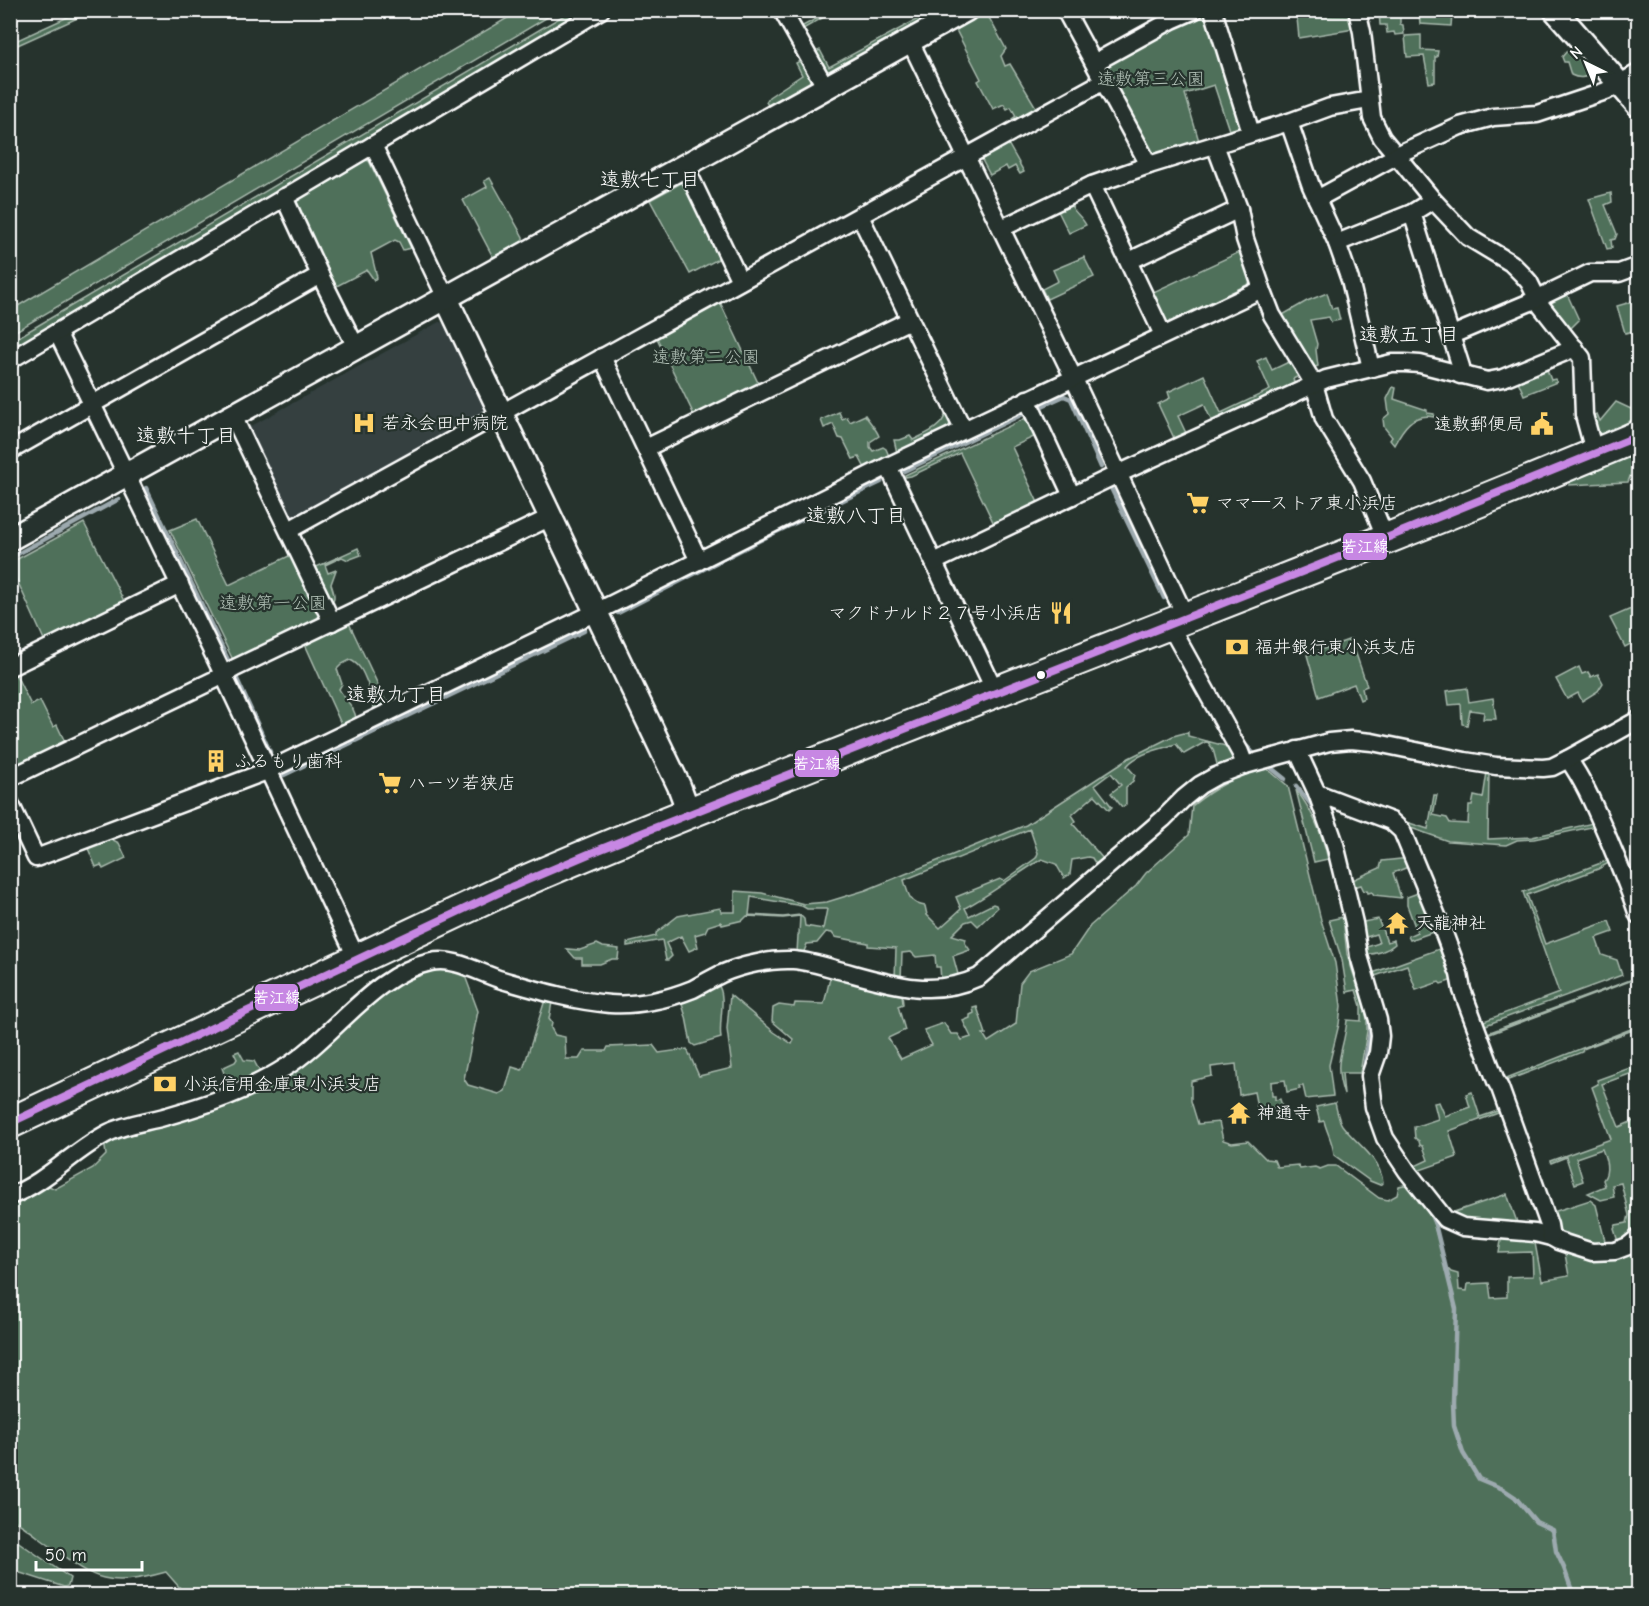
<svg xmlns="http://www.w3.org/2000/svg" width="1649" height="1606" viewBox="0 0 1649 1606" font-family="'Comic Neue','Klee One',sans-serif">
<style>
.built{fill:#344141}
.green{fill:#4f705a;stroke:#a7b8ac;stroke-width:1.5;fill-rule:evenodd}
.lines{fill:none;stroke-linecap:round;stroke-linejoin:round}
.stream{stroke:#9daaaf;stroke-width:4.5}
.street-casing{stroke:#fff;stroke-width:21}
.secondary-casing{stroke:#fff;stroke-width:27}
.highway-casing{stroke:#fff;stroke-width:34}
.street{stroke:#26332d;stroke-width:16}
.secondary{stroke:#26332d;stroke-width:22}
.highway{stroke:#26332d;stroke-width:30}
.bus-1-casing{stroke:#26332d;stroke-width:12}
.bus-1{stroke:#c787e3;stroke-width:8}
.bus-dot{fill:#fff;stroke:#26332d;stroke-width:2}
.labels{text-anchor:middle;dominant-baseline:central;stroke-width:4.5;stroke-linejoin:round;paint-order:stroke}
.park-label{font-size:18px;fill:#b0bfb5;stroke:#26332d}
.poi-label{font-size:18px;fill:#fff;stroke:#26332d;text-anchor:start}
.neighbourhood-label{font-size:20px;fill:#fff;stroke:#26332d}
.line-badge{stroke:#26332d;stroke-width:2}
.badge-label{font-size:16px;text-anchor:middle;font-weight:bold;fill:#fff}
</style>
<rect width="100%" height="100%" fill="#26332d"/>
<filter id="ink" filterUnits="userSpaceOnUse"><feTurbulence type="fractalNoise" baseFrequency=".0167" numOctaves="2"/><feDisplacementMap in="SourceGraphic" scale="12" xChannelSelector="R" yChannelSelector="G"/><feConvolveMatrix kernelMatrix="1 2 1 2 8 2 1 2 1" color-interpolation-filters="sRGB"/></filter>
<g filter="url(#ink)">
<path class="built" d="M439,322L447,324L485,408L482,417L298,519L289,516L246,429Z"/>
<g class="green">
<path d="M83,10L93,11L11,48V43Z"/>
<path d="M521,10L558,11L11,334V310Z"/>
<path d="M571,11H587L11,351L10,342Z"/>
<path d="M914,11H924L928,17L827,72L822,70L799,28L823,15L824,17L803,29L816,52L820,50L829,67L918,19Z"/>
<path d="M1379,11H1400V24L1403,25L1404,34L1395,35L1394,32L1387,33L1386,25H1380Z"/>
<path d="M986,12L1006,49L1001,56L1005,66L1010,64L1037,109L1014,122L1012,119L1016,116L1011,107L1007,109L1004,104L993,109L978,81L981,79L956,30Z"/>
<path d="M1419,12L1452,14L1451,26L1420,24Z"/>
<path d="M1202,14L1208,17L1241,122L1235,131L1230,133L1214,85L1185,94L1199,141L1158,155L1149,152L1106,71L1109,61L1175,24Z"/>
<path d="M1350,14L1354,26L1348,30L1299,38L1297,18Z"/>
<path d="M1421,35V50L1438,51L1437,57H1435V82L1429,83L1424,56L1407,57L1405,36Z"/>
<path d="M795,51H798L811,75L809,85L769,107L766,102L769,97L802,75L796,63L800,61Z"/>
<path d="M1567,51H1572L1592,74C1584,78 1579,79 1571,75L1567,62H1564L1562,57Z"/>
<path d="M1006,140L1024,172L1020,174L1015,166L1008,170L1006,166L990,175L982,160L983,153Z"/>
<path d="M361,159L369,161L411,248L403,250L399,242L395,240L371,253L377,277L374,280L367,270L333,288L294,206L296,198Z"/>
<path d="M490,178L523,237V241L493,257L463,200L487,187L484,181Z"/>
<path d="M685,181L722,257L690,274L650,200Z"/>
<path d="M1611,193L1612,202L1605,205L1617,234L1615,239L1611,240L1612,248L1607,249L1589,199Z"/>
<path d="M1073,203L1072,207C1075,213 1082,217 1086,225L1069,233L1057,209Z"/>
<path d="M1244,250L1253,277L1251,283L1164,325L1149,294Z"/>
<path d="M1084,257L1094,277L1047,299L1042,289L1058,281L1053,270Z"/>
<path d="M1327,293L1332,309L1337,308L1340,320L1331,322L1329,317L1310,320L1317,344L1316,350L1318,366L1310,369L1279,317L1307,301Z"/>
<path d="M1567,294L1579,320L1569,330L1548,307L1550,301Z"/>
<path d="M719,300L760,387L695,417L656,336Z"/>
<path d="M1638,300V330L1625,333L1617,306Z"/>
<path d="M1266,357L1272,370L1295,359L1303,374L1293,379L1295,385L1212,422L1204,404L1178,416L1186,433L1174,438L1158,404L1170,398L1168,392L1204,375L1221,413L1270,390L1257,361Z"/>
<path d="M1546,367L1551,380L1555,379L1557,382L1524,395L1517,379Z"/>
<path d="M1393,387L1396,388L1394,399L1427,410V413L1434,414V417C1412,413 1403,428 1394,445L1390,440L1392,437L1384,427L1383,419L1389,414L1387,399Z"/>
<path d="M1638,396V417L1605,434L1596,433L1591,416L1597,414L1600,421L1616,402L1631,409Z"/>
<path d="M839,412L842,419L847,417L850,422L865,415C870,423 875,427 879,436L870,442V447L873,451L883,447L886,449L889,456L865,468L859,457L853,459L843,439L839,438L833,424L824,428L821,420Z"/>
<path d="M949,412L952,419L948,428L897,453L894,440H900L910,436L913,440C925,434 942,428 946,413Z"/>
<path d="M1026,418L1030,419L1038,435L1012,447L1039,505L995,526L960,453L911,476L905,477V475Z"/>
<path d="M1635,452L1638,455V467L1631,474L1628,482L1569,485L1573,472Z"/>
<path d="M197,519L229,585L293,554L321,613L318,621L236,660L232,658L170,530Z"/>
<path d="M84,523L126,605L46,644L11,567L10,563Z"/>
<path d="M358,548L361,555L348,560L342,557L325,565L328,573L336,570L331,584C334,593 336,597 331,606L314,568Z"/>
<path d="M1638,606V640L1625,647L1610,618Z"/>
<path d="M348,621L387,704L375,710L367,691L369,687C364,676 362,665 350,660L342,664L337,669L342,684L339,689C345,700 355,707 356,719L342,726L304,642Z"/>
<path d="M1351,639L1367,686L1362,688L1364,698L1360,700L1354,684L1319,697L1307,655Z"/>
<path d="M1579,667L1582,674L1588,672L1591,677L1598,674L1603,683L1598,691L1582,701L1578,693L1567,699L1556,679Z"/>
<path d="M14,671L31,705L40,701L53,727L57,725L65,742L11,768L10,673Z"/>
<path d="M1467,688L1469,702L1493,698L1496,719H1483L1484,712L1470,710L1467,725L1462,724L1461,704L1449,705L1447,691Z"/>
<path d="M1188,732V736L1233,748L1234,761L1218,768L1213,749L1207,741L1184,754L1176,744C1161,749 1137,753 1127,766L1135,775L1133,781L1126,787V804L1122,807L1111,793L1121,785L1111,773L1095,785L1112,807L1109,810L1095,795L1072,815L1076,821L1073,824L1104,860L1097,866L1092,858L1088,857L1072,860L1070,874L1064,878L1056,864L1042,859C1015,875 993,893 965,908L969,916L993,904L996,905L997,908L978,926L972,920L965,922L952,935L966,939L965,943L970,950L953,956L959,978L941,980L940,967H936L935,955L916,957L911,952L902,953L901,979L895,978L896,948L868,946V943L835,937L832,933L826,932L817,943L807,944L803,954L797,953L798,935L799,934L800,916L783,918L747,916L743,920L722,925L721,922L708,926L705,932L695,935L698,947L689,951L681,936L666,943L672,956L668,960H666L662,940L627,946V943L656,936V933L678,916L720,908L721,912H735V891L762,893L804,904L827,902L866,890L1026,825L1129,758L1173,736ZM1030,829L1038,853L1036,858L1004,881L1000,879L956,897L961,909L940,928L927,915L925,906C909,904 908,893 904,880ZM751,897L802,906L807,909H827L823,929L805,926L804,919L800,915L783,917L749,915Z"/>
<path d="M1265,767L1288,786L1321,920L1335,963L1341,1006L1339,1024L1329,1065L1333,1096L1306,1099L1303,1086H1299L1300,1089L1287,1092L1285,1080L1271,1082L1272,1096H1275V1100L1280,1099L1282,1106L1262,1110V1106L1257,1107L1254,1092L1239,1095L1236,1064L1211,1067L1212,1076L1191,1081V1101L1198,1124L1219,1122L1223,1140L1232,1143L1248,1141L1266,1159L1274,1160L1277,1167L1298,1165L1300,1169L1315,1167L1320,1169L1328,1166H1336L1379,1198L1388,1200L1397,1195L1399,1186L1409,1184L1430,1212L1446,1267L1451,1272L1458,1274L1459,1290L1467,1291L1468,1284L1489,1283L1491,1298L1507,1297V1277L1533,1276L1532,1252L1499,1253L1502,1235L1541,1241L1535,1243L1542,1281L1569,1276L1565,1254L1570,1251L1638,1242V1595L187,1596L166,1572C101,1590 93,1577 42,1540C32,1532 22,1524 11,1519V1201L43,1183L55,1189L93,1168L106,1155L104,1140L242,1094L402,979L441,966L464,973L478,1011L464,1079L468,1085L499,1094L505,1091L512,1067L522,1070L524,1066L545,1000L552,1002L549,1019L552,1023L551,1028L555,1035L565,1037L566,1059H579L584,1051H606L608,1047L653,1045L659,1053L687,1049L699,1076L732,1068L727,1029L730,995L774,1032L792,1044L794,1040L772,1021L773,1008L779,1005L794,1007L795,1003L824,1004L831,974L902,994L903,1004L898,1006L905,1030L888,1038L901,1059L932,1045L924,1030L944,1023L951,1034H958L962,1040L971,1037L963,1021L970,1018V1015L974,1013L973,1008L977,1007L986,1034H983L988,1042L1016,1024L1020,983L1029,971L1071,954L1090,926L1136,886L1146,873L1189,835L1192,806C1216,786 1236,777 1265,767Z"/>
<path d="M1487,772H1489L1488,839L1532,837L1597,822L1614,860L1598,869L1527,895L1545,944L1609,921L1613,932L1596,938L1602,955L1617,960L1622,975L1483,1026L1400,820L1428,829L1434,795H1437L1433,815L1447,818L1450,823L1468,824L1469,806H1472L1474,796L1483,798ZM1596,826L1609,860L1523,892L1559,993L1484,1021L1481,1020L1409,831L1411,828L1448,841L1506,845L1517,840L1534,839Z"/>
<path d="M1296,790C1313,811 1322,833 1328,859L1314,862Z"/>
<path d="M109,838L119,843L126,858L103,869L101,865L96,867L87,846Z"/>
<path d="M1410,858L1456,979L1441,984L1439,982L1416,990L1407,965L1372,977L1370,974L1442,948L1436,931L1410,940L1408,936L1417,932L1407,905V897L1418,893L1408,867L1393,873L1401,898L1374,895L1372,892L1368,893L1367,890L1364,891L1361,885L1350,888L1348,882L1380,868L1382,861Z"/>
<path d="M1343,917L1347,954L1364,1006L1367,1019V1031L1360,1073H1342L1344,1095C1332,1060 1344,1053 1347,1020L1361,1021V1006L1356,990L1347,992L1342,960L1329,920Z"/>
<path d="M1378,919L1387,942L1394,940L1395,944C1387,951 1375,955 1364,954V948L1379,943L1376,934L1363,938L1358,923Z"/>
<path d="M597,944L603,947L619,949L618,959H612L600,964H582V958H575L567,949L580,950Z"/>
<path d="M1638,977V978L1490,1034L1487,1036L1504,1079L1638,1026V1028L1583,1049L1582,1052L1503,1082L1485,1034Z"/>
<path d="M718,985C727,996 718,1023 721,1038L695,1046L691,1043L686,1017L681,1001Z"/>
<path d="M239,1051L244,1060L254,1061L261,1074L230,1088L222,1068L235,1062L237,1059L234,1053Z"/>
<path d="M1638,1065V1071L1602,1084L1619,1127L1638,1119V1124L1634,1127L1638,1138V1233L1619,1245L1614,1229L1616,1225L1627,1223L1629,1215L1621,1183L1612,1185L1614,1197L1601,1200L1588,1193L1605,1186L1603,1180C1610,1171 1606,1159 1602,1149L1576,1158L1583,1181L1575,1184L1566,1157L1551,1163L1550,1161L1611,1139L1592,1087L1598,1084L1597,1080Z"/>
<path d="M1472,1092L1480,1117L1503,1109L1545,1228L1513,1227L1449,1217L1413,1169L1415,1166L1428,1160L1423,1146L1420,1145L1419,1141L1415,1138L1414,1127L1438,1119L1434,1103L1439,1102L1445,1116L1470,1107L1466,1094ZM1501,1112L1542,1225L1517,1222L1507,1194L1451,1213L1417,1171L1457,1157L1449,1131Z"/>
<path d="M1335,1103C1337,1110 1338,1119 1342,1125C1356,1144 1379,1156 1383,1182L1380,1185L1370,1181L1334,1155C1333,1142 1327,1133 1324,1121L1320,1122L1316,1107Z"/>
<path d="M1590,1200L1596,1205L1605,1241L1600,1246L1556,1233L1553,1212Z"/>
<path d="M10,1536L70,1578L68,1586L64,1587L11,1570Z"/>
</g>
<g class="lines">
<g class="stream">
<path d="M1042,406L1064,396L1071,399L1101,467"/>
<path d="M904,471L1023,414"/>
<path d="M146,488L228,660"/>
<path d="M1112,490L1164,598"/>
<path d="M10,558L119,499"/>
<path d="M618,613L772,534L881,482"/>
<path d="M236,677L270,752"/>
<path d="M1241,740L1253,753"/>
<path d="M1270,767L1285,779"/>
<path d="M284,775L584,631"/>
<path d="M1296,786L1310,803L1318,818"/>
<path d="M1363,1075L1370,1031L1369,1018"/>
<path d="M1429,1211L1435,1224L1456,1309L1453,1402L1454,1426L1463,1453L1479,1479L1503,1489L1515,1497L1536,1522L1553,1530L1556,1551L1564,1568L1571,1588L1577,1596"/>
</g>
<g class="street-casing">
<g id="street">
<path d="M782,10L826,88"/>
<path d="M1065,10L1149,165"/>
<path d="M1213,10L1251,133"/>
<path d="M1357,10L1362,32L1372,118L1382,138L1397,156L1433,200L1468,237L1511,263L1522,274L1529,282L1541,306L1582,358L1584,415L1595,455"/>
<path d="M910,41L1073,377L1186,618"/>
<path d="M1094,63L1172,20L1195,10"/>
<path d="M1289,122L1311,186L1337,243L1350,280L1371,368"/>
<path d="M373,145L446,298"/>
<path d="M1215,145L1239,209L1245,239L1262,289L1272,315L1314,384L1324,419L1362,481L1386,539"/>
<path d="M685,166L740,281"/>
<path d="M1092,185L1163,335"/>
<path d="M1317,199L1405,151L1460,126L1493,117L1537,114L1606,91L1638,73"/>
<path d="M1412,213L1461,367L1460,375"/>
<path d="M860,216L963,429"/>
<path d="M1002,228L1092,185L1149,165L1289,122L1330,107L1369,100"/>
<path d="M1337,243L1412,213L1433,200"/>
<path d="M1129,261L1239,209"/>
<path d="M320,275L356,347"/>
<path d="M57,332L223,674L357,959"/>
<path d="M1452,335L1528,303L1590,273H1619L1638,266"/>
<path d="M602,357L699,561"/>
<path d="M10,360L601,10"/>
<path d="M1027,399L1072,496"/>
<path d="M233,416L332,622"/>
<path d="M646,448L910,320"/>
<path d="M10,451L320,275L284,197"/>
<path d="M888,466L995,691"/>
<path d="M289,530L1104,81"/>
<path d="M934,562L1118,474L1326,379L1392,363H1405L1420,364L1487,381L1503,378L1575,348"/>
<path d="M1169,624L1240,752L1245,765"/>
<path d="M10,667L180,584"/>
<path d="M1297,750L1317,793L1335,844L1354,923L1359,956L1378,1020L1380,1036L1378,1053L1370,1076L1374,1107L1385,1138L1407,1171L1445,1219L1463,1227L1535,1233L1551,1237L1558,1241L1592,1252L1615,1251L1628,1246L1638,1238"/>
<path d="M1568,759C1584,781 1595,808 1606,833C1617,860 1629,887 1638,915"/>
<path d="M10,778L214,680L235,668L551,517"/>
<path d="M1317,793L1391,821L1402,831L1442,928L1459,974L1462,990L1496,1081L1500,1088L1549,1225L1551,1237"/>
<path d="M10,803L36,858L267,771L596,612L888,466L1262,289"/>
<path d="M10,1196C47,1182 73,1151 108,1133C125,1124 146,1122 164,1117C206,1105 249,1091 286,1067C334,1037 373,974 431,962C455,957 479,973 502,980C537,990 573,1001 610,1004C637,1006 668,999 693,989C702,984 711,979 721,974C742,965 770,959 793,960C807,961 821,965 835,969C884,982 930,1000 979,977L1163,819L1184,798L1200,785L1216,776L1245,765L1329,742L1351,740L1372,742L1465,761L1496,766L1543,768L1552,767L1568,759L1638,720"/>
</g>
</g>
<g class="secondary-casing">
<g id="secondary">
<path d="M1555,10L1638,105"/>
<path d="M446,298L679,786L689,813"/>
<path d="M10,539L966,10"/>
</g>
</g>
<g class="highway-casing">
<path id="highway" d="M10,1123L511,887C617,840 725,799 833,756C1102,649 1372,548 1638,436"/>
</g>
<use href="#street" class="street"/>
<use href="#secondary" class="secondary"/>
<use href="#highway" class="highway"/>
<g class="bus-1-casing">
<path id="bus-1" d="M10,1123L511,887L591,853L1337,558L1638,436"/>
</g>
<use href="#bus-1" class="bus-1"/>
</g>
</g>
<defs>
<g id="hospital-bare" transform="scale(1.8)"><path d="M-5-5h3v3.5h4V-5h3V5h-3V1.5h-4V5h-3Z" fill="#ffd166" stroke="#26332d" stroke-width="2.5" paint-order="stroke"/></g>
<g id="civic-bare" transform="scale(1.8)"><path d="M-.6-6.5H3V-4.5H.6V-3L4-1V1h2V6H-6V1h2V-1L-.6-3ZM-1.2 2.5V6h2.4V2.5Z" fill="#ffd166" stroke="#26332d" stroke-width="2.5" paint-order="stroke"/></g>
<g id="supermarket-bare" transform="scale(1.8)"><path d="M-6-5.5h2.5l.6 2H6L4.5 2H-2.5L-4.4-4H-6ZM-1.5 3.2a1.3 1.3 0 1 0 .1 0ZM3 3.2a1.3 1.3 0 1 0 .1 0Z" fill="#ffd166" stroke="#26332d" stroke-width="2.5" paint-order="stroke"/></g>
<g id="restaurant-bare" transform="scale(1.8)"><path d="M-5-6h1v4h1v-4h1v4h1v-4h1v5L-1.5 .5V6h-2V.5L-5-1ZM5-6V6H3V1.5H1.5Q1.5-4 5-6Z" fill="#ffd166" stroke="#26332d" stroke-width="2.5" paint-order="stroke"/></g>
<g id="bank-bare" transform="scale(1.8)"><path d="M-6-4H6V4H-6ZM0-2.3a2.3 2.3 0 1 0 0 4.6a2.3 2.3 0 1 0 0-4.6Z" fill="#ffd166" stroke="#26332d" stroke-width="2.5" paint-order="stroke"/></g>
<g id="building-bare" transform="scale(1.8)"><path d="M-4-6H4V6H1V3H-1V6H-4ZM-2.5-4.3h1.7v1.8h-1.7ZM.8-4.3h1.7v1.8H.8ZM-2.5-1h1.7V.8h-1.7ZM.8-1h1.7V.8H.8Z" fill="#ffd166" stroke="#26332d" stroke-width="2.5" paint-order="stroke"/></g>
<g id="temple-bare" transform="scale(1.8)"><path d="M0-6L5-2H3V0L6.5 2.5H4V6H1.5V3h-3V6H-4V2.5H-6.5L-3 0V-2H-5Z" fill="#ffd166" stroke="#26332d" stroke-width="2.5" paint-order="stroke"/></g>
</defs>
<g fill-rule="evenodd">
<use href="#hospital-bare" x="364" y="423"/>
<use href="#civic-bare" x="1542" y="424"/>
<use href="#supermarket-bare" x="1198" y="503"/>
<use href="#restaurant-bare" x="1061" y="613"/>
<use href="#bank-bare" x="1237" y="647"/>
<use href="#building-bare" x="216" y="761"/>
<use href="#supermarket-bare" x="390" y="783"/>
<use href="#temple-bare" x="1397" y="923"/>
<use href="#bank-bare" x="165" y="1084"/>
<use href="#temple-bare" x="1239" y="1113"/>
</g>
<circle class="bus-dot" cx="1041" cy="675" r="5"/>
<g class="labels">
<g class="park-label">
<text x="1151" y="79">遠敷第三公園</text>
<text x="706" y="357">遠敷第二公園</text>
<text x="273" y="603">遠敷第一公園</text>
</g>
<g class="poi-label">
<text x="382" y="423">若永会田中病院</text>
<text x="1524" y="424" text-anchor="end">遠敷郵便局</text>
<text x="1216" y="503">ママ―ストア東小浜店</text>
<text x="1043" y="613" text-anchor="end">マクドナルド２７号小浜店</text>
<text x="1255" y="647">福井銀行東小浜支店</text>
<text x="234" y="761">ふるもり歯科</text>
<text x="408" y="783">ハーツ若狭店</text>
<text x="1415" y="923">天龍神社</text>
<text x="183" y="1084">小浜信用金庫東小浜支店</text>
<text x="1257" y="1113">神通寺</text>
</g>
<g class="neighbourhood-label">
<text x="650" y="179">遠敷七丁目</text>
<text x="1409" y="334">遠敷五丁目</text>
<text x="186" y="435">遠敷十丁目</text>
<text x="856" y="515">遠敷八丁目</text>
<text x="396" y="694">遠敷九丁目</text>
</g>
</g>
<g class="line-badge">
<rect x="1342" y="532" width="46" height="29" rx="6" fill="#c787e3"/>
<rect x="794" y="749" width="46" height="29" rx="6" fill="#c787e3"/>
<rect x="254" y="983" width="45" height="29" rx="6" fill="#c787e3"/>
</g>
<g class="badge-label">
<text x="1365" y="552">若江線</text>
<text x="817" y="769">若江線</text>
<text x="277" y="1003">若江線</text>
</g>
<rect width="1649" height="1606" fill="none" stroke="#26332d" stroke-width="36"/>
<rect x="18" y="18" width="1613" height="1570" fill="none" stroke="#fff" stroke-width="2" filter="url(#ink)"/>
<g transform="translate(1586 63) rotate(317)" stroke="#26332d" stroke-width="4.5" paint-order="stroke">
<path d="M0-4.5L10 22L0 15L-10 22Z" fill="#ffffff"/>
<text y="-9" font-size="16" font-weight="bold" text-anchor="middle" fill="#ffffff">N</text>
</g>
<path d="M36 1561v9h106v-9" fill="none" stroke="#ffffff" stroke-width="3"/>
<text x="45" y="1561" font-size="18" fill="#ffffff" stroke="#26332d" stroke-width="4.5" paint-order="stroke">50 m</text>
</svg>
